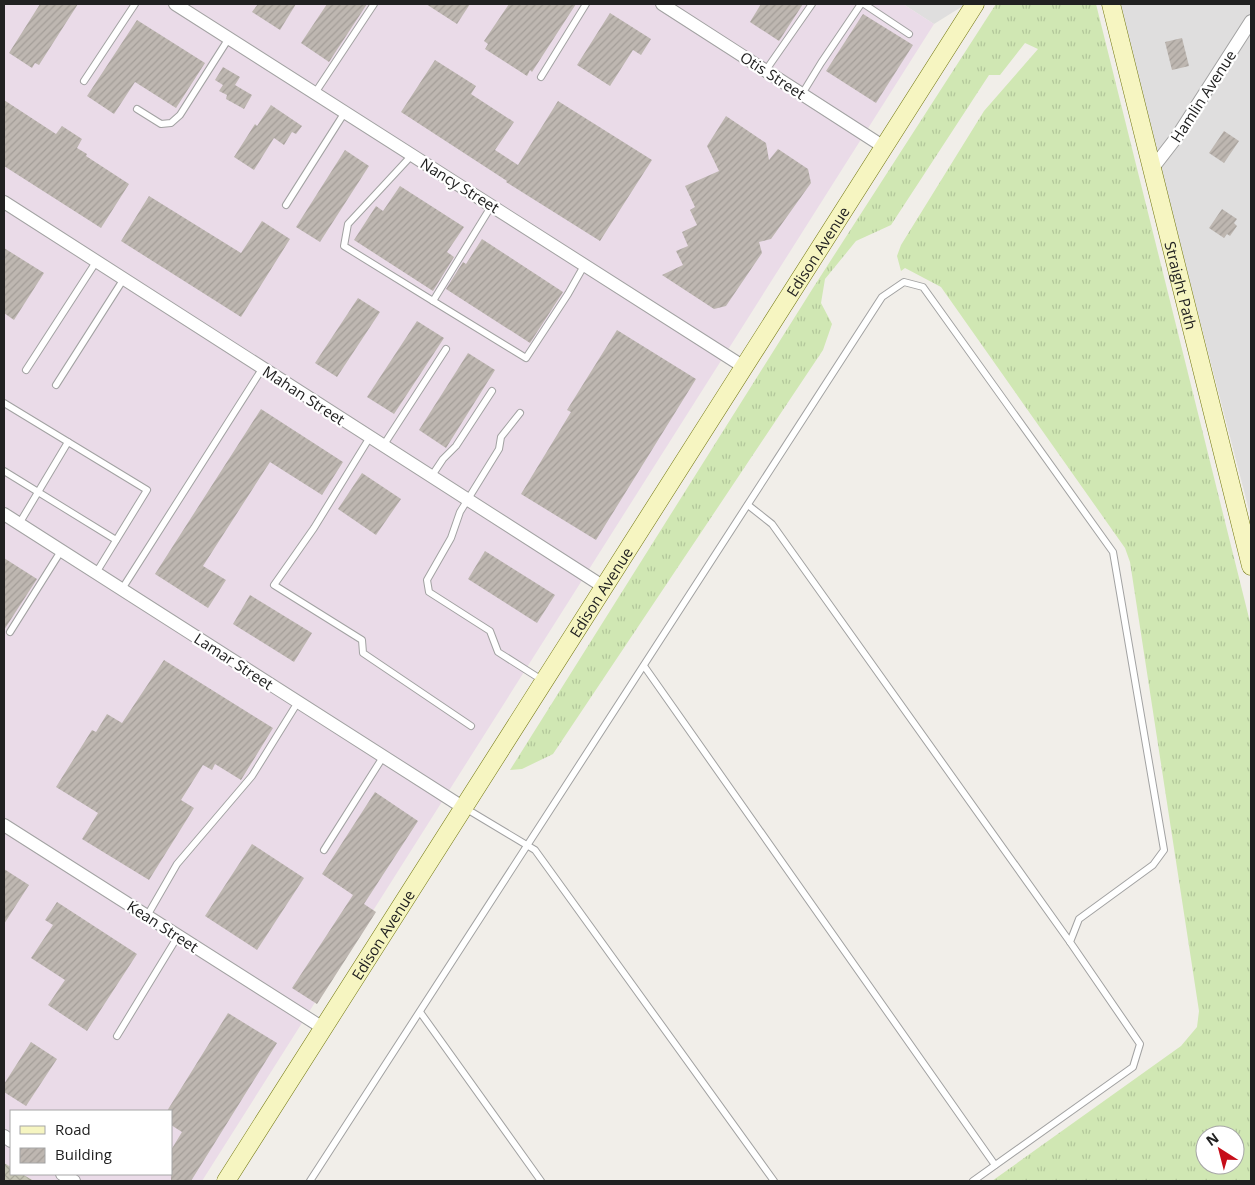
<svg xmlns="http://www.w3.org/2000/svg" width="1255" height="1185" viewBox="0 0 1255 1185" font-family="'Open Sans',sans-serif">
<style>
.residential{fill:#dfdede}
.industrial{fill:#eadbe8}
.construction{fill:url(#construction-cross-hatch)}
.grass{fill:url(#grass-tufts);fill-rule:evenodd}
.building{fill:url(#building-hatch)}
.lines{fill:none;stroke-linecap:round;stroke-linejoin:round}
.lane-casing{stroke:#a2a2a2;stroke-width:8}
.street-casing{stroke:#a2a2a2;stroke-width:14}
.secondary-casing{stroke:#70750c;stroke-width:19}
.lane{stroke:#fff;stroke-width:6}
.street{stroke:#fff;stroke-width:12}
.secondary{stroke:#f6f5c1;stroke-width:18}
.labels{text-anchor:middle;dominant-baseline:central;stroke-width:4.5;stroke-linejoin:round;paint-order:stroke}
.street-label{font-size:15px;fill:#212121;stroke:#fff}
</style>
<defs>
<pattern id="construction-cross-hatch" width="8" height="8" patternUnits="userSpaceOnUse" patternTransform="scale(1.25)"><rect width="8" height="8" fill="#c5c4b4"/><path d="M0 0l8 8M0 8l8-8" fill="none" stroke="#a9a89a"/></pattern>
<pattern id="grass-tufts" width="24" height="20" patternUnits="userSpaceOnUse" patternTransform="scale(1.25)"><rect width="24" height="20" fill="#d0e7b3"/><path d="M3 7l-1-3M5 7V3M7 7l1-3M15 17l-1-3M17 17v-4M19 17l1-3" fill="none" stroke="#b2c69a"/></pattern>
<pattern id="building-hatch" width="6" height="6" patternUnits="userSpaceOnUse" patternTransform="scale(1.25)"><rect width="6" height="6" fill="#beb7b1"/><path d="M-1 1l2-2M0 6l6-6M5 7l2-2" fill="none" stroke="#a39d98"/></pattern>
</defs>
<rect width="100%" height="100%" fill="#f1eee9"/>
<g class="residential">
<path d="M903,4H966L934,24Z"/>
<path d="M1118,4H1251V518Z"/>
</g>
<path class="industrial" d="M4,4H903L934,24L202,1181H34L22,1174H171V1111H11V1167L4,1163Z"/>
<path class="construction" d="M4,1163L11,1167V1174H22L34,1181H4Z"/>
<path class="grass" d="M996,4H1096L1251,626V1181H992L1181,1046L1197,1027L1199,1011L1130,562L1125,548L941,287L905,268L901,271L897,256L901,245L984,111L1038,49L1025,43L1000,75H989L891,225L856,241L825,279L821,303L832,324L823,350L553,754L522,769L510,770L813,288ZM1205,1135H1235V1165H1205Z"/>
<g class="building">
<path d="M40,4H78L39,65L35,63L32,68L9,53Z"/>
<path d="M258,4H296L280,30L252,12Z"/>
<path d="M327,4H367L329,62L301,43Z"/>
<path d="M426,4H470L457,24Z"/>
<path d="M509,4H576L532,72L530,70L527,76L485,49L488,44L484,41Z"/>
<path d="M761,4H803L779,41L750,22Z"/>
<path d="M610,13L651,39L641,55L633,50L610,86L577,65Z"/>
<path d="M863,14L913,45L876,103L826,71Z"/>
<path d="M137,20L205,63L176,108L135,82L114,114L87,96Z"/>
<path d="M1182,38L1189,66L1172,70L1165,42Z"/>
<path d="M435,60L476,86L471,94L514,122L495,150L518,165L558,101L652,160L600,241L506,182L507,181L401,112Z"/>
<path d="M223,67L240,77L235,85L252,95L244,109L226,99L227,95L219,91L223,85L215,80Z"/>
<path d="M4,100L56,134L62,126L82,139L77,148L87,154L86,156L129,184L101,228L4,166Z"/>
<path d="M271,105L302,126L296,134L292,132L284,145L274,138L254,170L234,157L255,124L257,126Z"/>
<path d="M726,116L766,143L769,160L778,149L808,169L811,183L771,239L759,242L762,253L726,306L714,309L662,275L683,265L676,251L688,246L682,232L697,225L690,210L695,207L685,186L719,171L707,146Z"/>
<path d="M1224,131L1239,141L1224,163L1209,153Z"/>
<path d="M345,150L369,166L320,242L296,227Z"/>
<path d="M400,186L464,227L447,252L454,257L433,291L354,240L376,206L383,211Z"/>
<path d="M149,196L241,253L262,221L290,239L241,317L121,241Z"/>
<path d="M1222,209L1237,219L1234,223L1237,226L1230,236L1227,234L1224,238L1209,228Z"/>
<path d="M482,239L563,292L530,343L446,289L463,262L466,264Z"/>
<path d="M4,248L44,273L14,320L4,313Z"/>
<path d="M358,298L380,312L337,377L315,363Z"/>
<path d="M417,321L444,338L394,414L367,397Z"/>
<path d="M617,330L696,379L596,540L521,494L571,412L567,410Z"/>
<path d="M468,353L495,370L446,448L419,430Z"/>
<path d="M261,409L343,462L322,495L270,462L203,566L226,580L208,608L155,574Z"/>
<path d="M362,473L401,499L376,535L338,509Z"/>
<path d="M485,551L555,595L537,623L468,579Z"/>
<path d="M4,558L37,579L4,630Z"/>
<path d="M250,595L312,633L294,662L233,624Z"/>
<path d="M164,660L273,728L241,780L215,764L212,770L203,765L181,800L194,808L149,880L82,839L98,813L56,787L92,730L96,732L107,714L122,723Z"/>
<path d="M375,792L418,821L364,904L376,912L317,1004L292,988L353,895L322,874Z"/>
<path d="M252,844L304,878L257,950L205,916Z"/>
<path d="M4,869L29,885L4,924Z"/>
<path d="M57,902L137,954L87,1031L48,1005L65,980L31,958L53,925L45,920Z"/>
<path d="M228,1013L277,1043L191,1181H171V1150L182,1132L171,1125V1111H167Z"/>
<path d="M31,1042L57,1059L26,1106L4,1092V1084Z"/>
</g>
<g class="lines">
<g class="lane-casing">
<g id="lane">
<path d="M864,4L909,34"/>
<path d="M766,70L812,4"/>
<path d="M541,77L586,4"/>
<path d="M84,81L135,4"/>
<path d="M315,93L374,4"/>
<path d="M802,94L821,63L861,4"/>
<path d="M137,109L161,124L171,123L180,115L229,38"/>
<path d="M412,155L348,224L344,246L433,301L492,205"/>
<path d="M286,205L345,112"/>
<path d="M433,301L526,358L568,294L585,264"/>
<path d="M26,370L96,262"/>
<path d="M56,385L123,280"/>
<path d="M4,403L147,490L96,573"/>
<path d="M520,413L501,437L499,449L460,512L451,538L427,580L429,592L490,631L498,652L542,680"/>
<path d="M370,437L314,528L274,585L362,640L363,653L471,726"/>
<path d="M383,446L446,349"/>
<path d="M4,471L116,540"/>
<path d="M431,477L443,459L456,446L492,391"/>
<path d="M748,505L772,524L1070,942"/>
<path d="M19,524L68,442"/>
<path d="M122,589L262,369"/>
<path d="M10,632L61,551"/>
<path d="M644,666L995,1165"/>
<path d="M465,808L535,850L774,1181"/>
<path d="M324,850L383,757"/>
<path d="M147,916L177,864L252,776L298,702"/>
<path d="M420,1012L541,1181"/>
<path d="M117,1036L178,936"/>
<path d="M310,1181L882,297L904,282L923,287L1113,552L1164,850L1153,865L1079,919L1070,942L1140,1044L1133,1067L973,1181"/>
</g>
</g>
<g class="street-casing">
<g id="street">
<path d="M175,4L744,367"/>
<path d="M662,4L884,147"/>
<path d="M1152,169L1176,138L1251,21"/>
<path d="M4,202L604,587"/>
<path d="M4,514L464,808"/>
<path d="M4,825L323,1028"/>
<path d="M4,1136L11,1141"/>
<path d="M62,1174L74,1181"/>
</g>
</g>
<g class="secondary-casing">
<g id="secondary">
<path id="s1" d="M1111,4L1251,566"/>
<path id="s2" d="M226,1181L975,4"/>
</g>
</g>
<use href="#lane" class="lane"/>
<use href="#street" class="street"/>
<use href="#secondary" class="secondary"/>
</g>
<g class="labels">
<g class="street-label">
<text transform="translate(773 75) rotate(33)">Otis Street</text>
<text transform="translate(1203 96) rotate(-57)">Hamlin Avenue</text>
<text transform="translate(460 185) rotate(32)">Nancy Street</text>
<text stroke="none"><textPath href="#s2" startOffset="1102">Edison Avenue</textPath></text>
<text stroke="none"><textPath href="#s1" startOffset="290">Straight Path</textPath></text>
<text transform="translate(304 395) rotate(33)">Mahan Street</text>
<text stroke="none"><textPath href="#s2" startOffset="698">Edison Avenue</textPath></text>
<text transform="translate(234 661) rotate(33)">Lamar Street</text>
<text transform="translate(163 926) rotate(33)">Kean Street</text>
<text stroke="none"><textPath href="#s2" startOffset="292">Edison Avenue</textPath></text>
</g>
</g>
<rect width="1255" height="1185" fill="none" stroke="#212121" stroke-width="10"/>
<rect x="10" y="1110" width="162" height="65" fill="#ffffff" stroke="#a6a6a6"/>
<rect x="20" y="1126" width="25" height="8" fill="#f6f5c1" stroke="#a6a6a6"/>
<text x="55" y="1135" font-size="15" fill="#212121">Road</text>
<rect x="20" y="1148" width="25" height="15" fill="url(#building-hatch)" stroke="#a6a6a6"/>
<text x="55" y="1160" font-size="15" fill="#212121">Building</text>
<g transform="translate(1220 1150) rotate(324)"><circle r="24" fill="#ffffff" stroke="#a6a6a6"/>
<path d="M0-4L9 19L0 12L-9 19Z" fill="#c60d19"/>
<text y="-8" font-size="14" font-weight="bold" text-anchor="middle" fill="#212121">N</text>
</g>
</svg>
